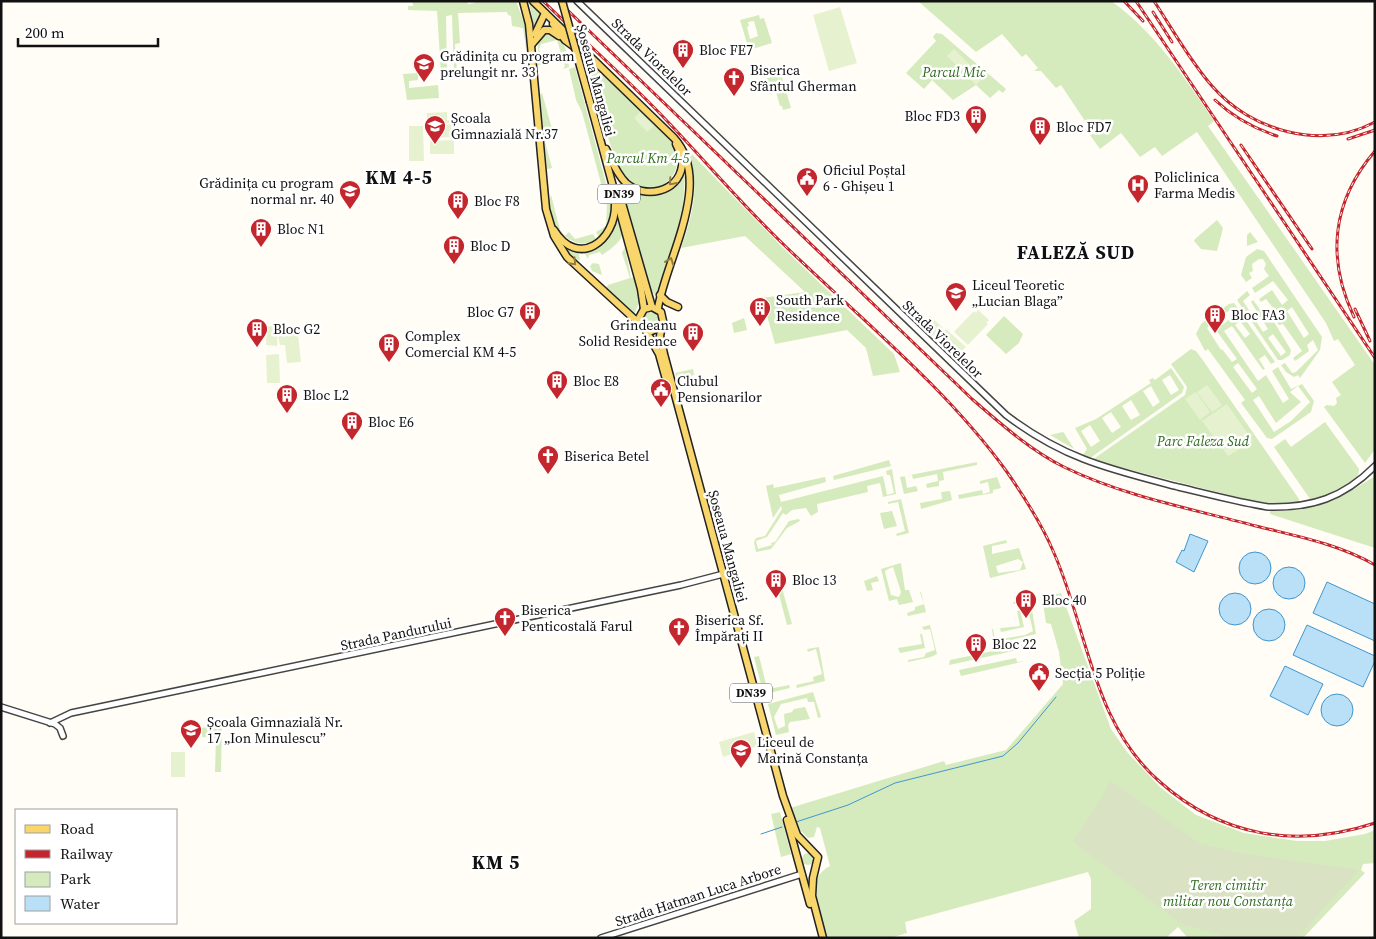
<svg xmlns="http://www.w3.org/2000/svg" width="1376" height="939" viewBox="0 0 1376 939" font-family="'Source Serif 4',serif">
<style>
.green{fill:#d5ebbd;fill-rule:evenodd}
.cemetery{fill:#d9e3c4}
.pitch{fill:#e6f2cf}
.water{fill:#b9e0f7;stroke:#3f96cf}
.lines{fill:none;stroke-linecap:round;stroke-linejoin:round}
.stream{stroke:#3f96cf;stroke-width:1}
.tertiary-casing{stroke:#444;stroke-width:8}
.primary-casing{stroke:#222;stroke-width:9}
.tertiary{stroke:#fff;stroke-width:5}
.primary{stroke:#f9d66b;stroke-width:6}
.rail-casing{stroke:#c4262e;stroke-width:3}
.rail{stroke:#fff;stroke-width:1;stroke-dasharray:4;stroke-linecap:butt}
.primary-bridge-casing{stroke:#222;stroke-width:9;stroke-linecap:butt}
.primary-bridge{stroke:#f9d66b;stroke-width:6}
.oneway{stroke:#917d42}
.labels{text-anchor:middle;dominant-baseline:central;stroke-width:5;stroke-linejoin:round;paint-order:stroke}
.shield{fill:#fff;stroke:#585858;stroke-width:1}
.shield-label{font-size:12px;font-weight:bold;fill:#111}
.poi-label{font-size:14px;fill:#111;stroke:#fff;text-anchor:start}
.street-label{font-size:14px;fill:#111;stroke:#fff}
.park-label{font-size:14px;font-style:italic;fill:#2f6b1f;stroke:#fff}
.district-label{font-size:19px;font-weight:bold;letter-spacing:1px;fill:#111;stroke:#fff}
</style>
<rect width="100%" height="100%" fill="#fffdf5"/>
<g class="green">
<path d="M407,1H467L468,4L475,3L476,1H516L525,25L527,55L523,28L512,26L511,16L508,15L507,12L458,13L460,43L455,44L457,72H454L452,15L446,16L447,72L441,73L437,11L408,10V6H413V3Z"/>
<path d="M918,1H1111C1155,32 1184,77 1214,121L1208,126L1375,365V449L1365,463L1324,407L1327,405L1334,406L1337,403L1336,398L1341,395L1332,382L1355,365L1338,339L1334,341L1326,323L1197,132L1162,156L1155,147L1140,157L1121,133L1100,149L1090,135L1093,133L1061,85L1056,88L1041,71H1034L1038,68L1026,54L1022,57L1002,34L976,52Z"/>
<path d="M529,2L541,15L536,25L534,26Z"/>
<path d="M759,15L760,19L764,18L772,43L749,50L740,20ZM754,21L758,36L750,39L747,27L749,26L748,22Z"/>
<path d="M545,32C565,37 567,49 569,67L563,69L565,66L557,40L541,44L539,49L543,60L546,59L547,62L545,64L538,65V40Z"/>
<path d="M936,33L942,34L1006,89L1003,93L999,90L990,98L976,85L953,100L932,80L924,89L906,73L936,41L933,37Z"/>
<path d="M586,58C604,71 671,131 676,149C686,181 647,203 626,177C609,156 594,86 586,58Z"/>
<path d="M575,67L611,202C613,217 608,227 600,239L596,232L606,226L607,206L582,112L576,100L569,69Z"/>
<path d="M418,73V80L409,81V88L438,85L439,98L407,100L403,74Z"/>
<path d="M781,74L791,108L783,110L782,106H780L773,82L760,86L759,81Z"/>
<path d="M542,93L554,136L544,138L552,168L547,169L540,94Z"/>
<path d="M687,149L782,247L894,354L900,372L873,376L866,348L847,330L775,344L762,298L805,292L745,236L681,248C693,214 701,184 687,149Z"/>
<path d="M685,176L682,219L657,297L650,290L618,179C642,198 661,205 681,177Z"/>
<path d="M551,195L560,230L565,236L569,232L575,239L593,234L597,241C568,254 542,217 551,195Z"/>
<path d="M617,219C632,235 615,246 602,255L600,252L589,255L588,259L584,252C603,243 610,243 617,219Z"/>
<path d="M1217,220L1223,228L1217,251L1201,249L1194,241L1195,239Z"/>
<path d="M1250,232L1258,242L1247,246V235Z"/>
<path d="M561,241L578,250L580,260L572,259Z"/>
<path d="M625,247L631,278L634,277L640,300L634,315L605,289L608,285L630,278L622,253Z"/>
<path d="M1257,249L1264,251L1322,337L1320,350L1300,378L1298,375L1294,377L1286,372L1281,365L1285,363L1292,373L1296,372L1318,350L1313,340L1307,345L1309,351L1295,361L1293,358L1302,351L1283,324L1279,325L1277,323L1282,319L1266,299L1261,302L1259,299L1272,290L1282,305L1288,300L1273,281L1255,293L1252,288L1269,276L1264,269L1266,264L1263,259H1259L1252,264L1253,271L1249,273L1252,278L1246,282L1241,275L1246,257ZM1292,307L1309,334L1304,338L1287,311Z"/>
<path d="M593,263L599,264L602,275L592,271L590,266Z"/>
<path d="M1247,291L1250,295L1243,301L1263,332L1268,329L1251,302L1253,300L1264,315L1268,312L1291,350L1290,355L1282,360H1278L1237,300ZM1273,334L1286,352L1281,356L1268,338Z"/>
<path d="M1234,303L1275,362L1271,364L1265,355L1259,359L1265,369L1263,370L1232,326L1224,331L1258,381L1266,375L1283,403L1289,399L1272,371L1278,367L1291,389L1302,384L1314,401L1311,412L1272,439L1267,438L1241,403L1245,400L1208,349L1205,351L1196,334L1201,324L1229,304ZM1233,308L1237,313L1216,330L1237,359L1232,362L1222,349L1221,350L1207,328L1215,320ZM1240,321L1250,334L1245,338L1235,325ZM1238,363L1257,389L1252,393L1233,367ZM1298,386L1310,402L1291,421L1274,432L1253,400L1259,396L1276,423L1301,402L1290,392Z"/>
<circle cx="651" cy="319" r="7"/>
<path d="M1004,316L1023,334L1019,343L1006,354L986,335Z"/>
<path d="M744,318L747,330L734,333L732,323Z"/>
<path d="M1191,349L1196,351L1202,359L1299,499L1298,503L1268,505L1092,460L1185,395L1187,387L1171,364Z"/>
<path d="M1171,368L1184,387L1182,393L1090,458L1082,456L1087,449L1075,428L1096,419L1151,383L1149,380L1153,378L1155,380ZM1170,375L1179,390L1171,395L1162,380ZM1151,386L1160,402L1153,407L1143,391ZM1131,400L1140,415L1131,420L1122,406ZM1111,412L1121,427L1112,433L1102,418ZM1090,425L1100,441L1091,447L1081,431Z"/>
<path d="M693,369L694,375L677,379L675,373Z"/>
<path d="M1325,422L1359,469C1360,486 1325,498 1310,499L1274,447L1285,439L1291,447Z"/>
<path d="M1063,432L1064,433L1074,449L1050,435Z"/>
<path d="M889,460L891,466L834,480L833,476Z"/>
<path d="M977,462V465L943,472L944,480L939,481V486L927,488L926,484L938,481L937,474L913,479L912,475L905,476L907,488L916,486L918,491L904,494L900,477Z"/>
<path d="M892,469L896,494L883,497L880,483L867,486L868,492L817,504L818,512L811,516L806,508L792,510L786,515L783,513L767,537L756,541L758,549L772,545L771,543L775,542L789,521L799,519L800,521L787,528L771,549L756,552L754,542L756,538L765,536L782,509L781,506L773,518L766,486L773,484L774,488L825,477L826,482L779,495L781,502L883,476L887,495L894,493L890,475H887L886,471Z"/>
<path d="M1375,476V548L1270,514V511C1313,512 1340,499 1375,476Z"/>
<path d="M997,477L1001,488L993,490V493L959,499L958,495L982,490L983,494L990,492L988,482L980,484V481Z"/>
<path d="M950,491L952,500L921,509L920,503L942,499L941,492Z"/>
<path d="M901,499L909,533L897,536L896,534L905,531L898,502L888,504V502Z"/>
<path d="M892,511L897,526L884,529L880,513Z"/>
<path d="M1006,540L1007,543L992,546V554L1019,548L1026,569L990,578L983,546ZM1018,559L1023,562L1020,570L998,573L996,566Z"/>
<path d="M901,563L905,590H909L913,602L899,605L897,599L889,601L881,569ZM893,567L901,592L899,597L891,595L885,572L886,570Z"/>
<path d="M777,570L792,624L787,625L773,571Z"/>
<path d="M877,576L879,581L871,583L873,590L867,591L864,581Z"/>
<path d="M920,592H921L926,612L908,616L907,613L915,610V607L924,604Z"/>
<path d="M1061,593L1111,729L1127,752L1160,787L1196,815L1244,833L1297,841H1325L1365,834L1375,830V863L1363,864L1361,870L1365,873L1303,938H1188L1178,927L1166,938H1079L1074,921L1091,909V879L1088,872L905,922L907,933L890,938H828C821,914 801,881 830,866L820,828L817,827L814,837L808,838L797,827L790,808L944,761L946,765L1006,750L1063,684L1059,652L1051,624L1046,623L1042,597Z"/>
<path d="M1030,598L1036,634L994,644L992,629L1020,626L1017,611L1020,610L1024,627L1001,632L1000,628L993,629L995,640L1025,635L1033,631L1026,601L1014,604L1013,602Z"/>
<path d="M930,625L937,654L931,657L908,662V660L924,657L926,653L935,650L930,629L924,630L922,627Z"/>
<path d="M920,634H922L925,648L900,653L898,648L922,644Z"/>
<path d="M1022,645L1023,649L949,665L950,660Z"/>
<path d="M819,647L825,681L797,688L796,685L814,681L813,677L822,674L816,649L808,652L807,649Z"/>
<path d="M759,656L766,684L770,683L774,688L789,685L790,688L765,694L763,692L754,657Z"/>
<path d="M1016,658L1017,662L1025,661L961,676L959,670Z"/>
<path d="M813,692L821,717L818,718L814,702H808L807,698L781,704L774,717L778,729L785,726L784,714L792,712L794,709L805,707L810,719L790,722L788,725L789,732L776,735L768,704Z"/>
<path d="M222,723L221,772H215L216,738L202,737V728Z"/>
<path d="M780,812L791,854L781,857L771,814Z"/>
<circle cx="808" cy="859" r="6"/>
</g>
<path class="cemetery" d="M1111,781L1201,844L1246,854L1359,870L1297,938H1230L1181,924L1073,842Z"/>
<g class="pitch">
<path d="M840,7L857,63L829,71L813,15Z"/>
<path d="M954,49L983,78L976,85L947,56Z"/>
<path d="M447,112V120H454V123L427,124V113Z"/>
<path d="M640,112L654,126L647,132L634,118Z"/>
<path d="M452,124L453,137L429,138L428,126Z"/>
<path d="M409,126H423L424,161H409Z"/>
<path d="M454,140V154H430V141Z"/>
<path d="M978,310L989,320L986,323L988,324L968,345L954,332L974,311L976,313Z"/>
<path d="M930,316L943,328L935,337L922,324Z"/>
<path d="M267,326H278L277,346L266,345Z"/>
<path d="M946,329L966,347L956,357L937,339Z"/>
<path d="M298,334L301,362L287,363L285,345H280L278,335Z"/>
<path d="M279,354L280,383H267L266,355Z"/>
<path d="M1207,385L1222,405L1212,412L1197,392Z"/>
<path d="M1196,392L1210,412L1200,420L1185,399Z"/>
<path d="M1227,404L1253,441L1228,456L1202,421Z"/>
<path d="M754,732L758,746L723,757L719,742Z"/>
<rect x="171" y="752" width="14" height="25"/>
</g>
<g class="water">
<path d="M1190,534L1208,541L1194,572L1176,562L1182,550L1184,551Z"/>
<circle cx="1255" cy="568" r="16"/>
<circle cx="1289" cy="583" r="16"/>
<path d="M1327,582L1375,604V641L1313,613Z"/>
<circle cx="1235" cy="609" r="16"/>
<circle cx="1269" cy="625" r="16"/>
<path d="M1307,625L1375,656V661L1363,687L1293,655Z"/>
<path d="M1285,666L1323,684L1308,715L1270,696Z"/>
<circle cx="1337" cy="710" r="16"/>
</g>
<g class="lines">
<g class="stream">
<path d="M796,822L848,805L895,783L1003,756L1018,743L1056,697"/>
<path d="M761,834L782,827"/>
</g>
<g class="tertiary-casing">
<g id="tertiary">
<path d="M577,1L1006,415C1064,459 1109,469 1178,487C1208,494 1237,502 1268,507C1312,508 1343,498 1375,466"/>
<path d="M1,707L55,724L60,728L63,736"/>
<path d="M50,723L71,713L681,585L731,572"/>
<path d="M601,938L802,874"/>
</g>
</g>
<g class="primary-casing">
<g id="primary">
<path d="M523,1L529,24L546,209L554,236L567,257L643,327L652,331L661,326"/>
<path d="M533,1L674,138C714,182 666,259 658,308"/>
<path d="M553,24L565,40L577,49"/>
<path d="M535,34L545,13"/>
<path d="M532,44L544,30H550L559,36"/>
<path d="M590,102L641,289L644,309"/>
<path d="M606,149C612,161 616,173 626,183C644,199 678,193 682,166C683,159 679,150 676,144"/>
<path d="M622,203L652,307"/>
<path d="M554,230C578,269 616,241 615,204"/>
<path d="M660,295L667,302L678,307"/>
<path d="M641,325L639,318L644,309L652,307L661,312L663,321L660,336L664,354L783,796L797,835L818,857L813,878L812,896L823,938"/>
<path d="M645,329L659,354L667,383"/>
<path d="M787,820L810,904"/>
</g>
</g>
<use href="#tertiary" class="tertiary"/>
<use href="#primary" class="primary"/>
<g class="rail-casing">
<g id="rail">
<path d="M543,1C585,42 629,80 669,123C706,162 741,203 780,241C856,315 945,386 1007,472C1025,498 1042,524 1054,553C1088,630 1092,723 1160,782C1222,837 1297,849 1375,823"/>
<path d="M558,1L972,399C1001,424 1030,450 1064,467C1123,496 1192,509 1256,526C1296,536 1339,544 1375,565"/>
<path d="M1124,1L1143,21"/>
<path d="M1136,1L1375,358"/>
<path d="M1154,1C1173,30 1190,61 1212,86C1251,131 1321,151 1375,122"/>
<path d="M1153,12L1172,42"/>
<path d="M1215,100C1233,117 1253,128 1277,136"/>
<path d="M1348,139L1375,130"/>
<path d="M1241,145L1312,249"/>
<path d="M1355,309L1370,341"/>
<path d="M1354,317C1326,258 1332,201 1375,151"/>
</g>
</g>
<use href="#rail" class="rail"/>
<g class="primary-bridge-casing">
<path id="primary-bridge" d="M562,1L590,102"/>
</g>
<use href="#primary-bridge" class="primary-bridge"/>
</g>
<defs><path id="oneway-chevron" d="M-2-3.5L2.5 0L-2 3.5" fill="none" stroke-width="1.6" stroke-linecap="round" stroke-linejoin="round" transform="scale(1.25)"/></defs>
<g class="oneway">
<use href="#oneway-chevron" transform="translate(672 182) rotate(131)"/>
<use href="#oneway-chevron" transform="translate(670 261) rotate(-70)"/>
<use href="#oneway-chevron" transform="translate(573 262) rotate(46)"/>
</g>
<defs>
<g id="building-pin" transform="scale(1.125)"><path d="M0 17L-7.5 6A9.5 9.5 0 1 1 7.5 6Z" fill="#c4262e" stroke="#fff"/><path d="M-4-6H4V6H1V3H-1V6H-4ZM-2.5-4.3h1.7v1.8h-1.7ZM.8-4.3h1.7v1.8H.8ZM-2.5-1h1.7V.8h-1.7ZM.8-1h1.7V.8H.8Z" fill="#fff"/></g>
<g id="school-pin" transform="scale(1.125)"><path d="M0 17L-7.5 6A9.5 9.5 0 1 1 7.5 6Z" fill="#c4262e" stroke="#fff"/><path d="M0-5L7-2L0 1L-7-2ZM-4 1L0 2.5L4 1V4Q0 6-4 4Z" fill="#fff"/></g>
<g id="church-pin" transform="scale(1.125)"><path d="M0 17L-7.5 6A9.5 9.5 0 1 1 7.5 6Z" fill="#c4262e" stroke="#fff"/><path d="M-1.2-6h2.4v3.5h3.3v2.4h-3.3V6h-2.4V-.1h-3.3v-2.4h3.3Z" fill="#fff"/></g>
<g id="civic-pin" transform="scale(1.125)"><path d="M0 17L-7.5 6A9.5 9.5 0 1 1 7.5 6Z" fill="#c4262e" stroke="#fff"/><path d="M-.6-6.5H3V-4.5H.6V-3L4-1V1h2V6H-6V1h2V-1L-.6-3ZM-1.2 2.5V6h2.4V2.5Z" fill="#fff"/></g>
<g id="hospital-pin" transform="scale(1.125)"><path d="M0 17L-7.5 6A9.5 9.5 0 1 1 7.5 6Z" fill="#c4262e" stroke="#fff"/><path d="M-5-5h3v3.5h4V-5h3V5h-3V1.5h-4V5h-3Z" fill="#fff"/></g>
</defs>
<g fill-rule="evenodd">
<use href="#building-pin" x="683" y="50"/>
<use href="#school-pin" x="424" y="64"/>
<use href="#church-pin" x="734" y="78"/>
<use href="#building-pin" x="976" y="116"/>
<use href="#school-pin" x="435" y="126"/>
<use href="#building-pin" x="1040" y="127"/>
<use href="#civic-pin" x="807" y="178"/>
<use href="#hospital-pin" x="1138" y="185"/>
<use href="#school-pin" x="350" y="191"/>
<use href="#building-pin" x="458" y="201"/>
<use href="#building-pin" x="261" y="229"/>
<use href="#building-pin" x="454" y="246"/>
<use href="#school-pin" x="956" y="293"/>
<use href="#building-pin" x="760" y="308"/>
<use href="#building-pin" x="530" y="312"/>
<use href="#building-pin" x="1215" y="315"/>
<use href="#building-pin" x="257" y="329"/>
<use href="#building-pin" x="693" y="333"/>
<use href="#building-pin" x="389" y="344"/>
<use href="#building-pin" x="557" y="381"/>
<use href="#civic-pin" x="661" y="389"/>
<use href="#building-pin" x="287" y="395"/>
<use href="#building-pin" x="352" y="422"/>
<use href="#church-pin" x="548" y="456"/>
<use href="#building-pin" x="776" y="580"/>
<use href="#building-pin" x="1026" y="600"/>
<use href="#church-pin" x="505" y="618"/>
<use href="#church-pin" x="679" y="628"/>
<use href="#building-pin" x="976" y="644"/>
<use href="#civic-pin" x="1039" y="673"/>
<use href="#school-pin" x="191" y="730"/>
<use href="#school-pin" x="741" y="750"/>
</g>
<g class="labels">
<g class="shield">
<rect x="598" y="184.5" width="42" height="19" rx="4"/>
<rect x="730" y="683.5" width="42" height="19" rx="4"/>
</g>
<g class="shield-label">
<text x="619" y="194">DN39</text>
<text x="751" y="693">DN39</text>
</g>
<g class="poi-label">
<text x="699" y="50">Bloc FE7</text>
<text x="440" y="56">Grădinița cu program<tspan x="440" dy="16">prelungit nr. 33</tspan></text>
<text x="750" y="70">Biserica<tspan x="750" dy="16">Sfântul Gherman</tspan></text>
<text x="960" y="116" text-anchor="end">Bloc FD3</text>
<text x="451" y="118">Școala<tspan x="451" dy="16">Gimnazială Nr.37</tspan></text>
<text x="1056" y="127">Bloc FD7</text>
<text x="823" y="170">Oficiul Poștal<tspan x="823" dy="16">6 - Ghișeu 1</tspan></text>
<text x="1154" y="177">Policlinica<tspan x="1154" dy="16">Farma Medis</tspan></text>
<text x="334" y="183" text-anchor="end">Grădinița cu program<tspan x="334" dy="16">normal nr. 40</tspan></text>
<text x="474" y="201">Bloc F8</text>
<text x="277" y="229">Bloc N1</text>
<text x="470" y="246">Bloc D</text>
<text x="972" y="285">Liceul Teoretic<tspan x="972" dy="16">„Lucian Blaga”</tspan></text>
<text x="776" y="300">South Park<tspan x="776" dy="16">Residence</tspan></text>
<text x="514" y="312" text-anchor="end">Bloc G7</text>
<text x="1231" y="315">Bloc FA3</text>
<text x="677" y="325" text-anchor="end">Grindeanu<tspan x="677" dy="16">Solid Residence</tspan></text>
<text x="273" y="329">Bloc G2</text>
<text x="405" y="336">Complex<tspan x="405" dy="16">Comercial KM 4-5</tspan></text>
<text x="573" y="381">Bloc E8</text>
<text x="677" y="381">Clubul<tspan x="677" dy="16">Pensionarilor</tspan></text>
<text x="303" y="395">Bloc L2</text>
<text x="368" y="422">Bloc E6</text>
<text x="564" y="456">Biserica Betel</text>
<text x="792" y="580">Bloc 13</text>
<text x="1042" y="600">Bloc 40</text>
<text x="521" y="610">Biserica<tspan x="521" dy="16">Penticostală Farul</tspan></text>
<text x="695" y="620">Biserica Sf.<tspan x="695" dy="16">Împărați II</tspan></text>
<text x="992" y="644">Bloc 22</text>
<text x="1055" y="673">Secția 5 Poliție</text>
<text x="207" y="722">Școala Gimnazială Nr.<tspan x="207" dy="16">17 „Ion Minulescu”</tspan></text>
<text x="757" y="742">Liceul de<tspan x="757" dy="16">Marină Constanța</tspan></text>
</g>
<g class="street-label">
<text transform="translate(652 57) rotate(44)">Strada Viorelelor</text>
<text transform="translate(596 80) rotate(75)">Șoseaua Mangaliei</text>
<text transform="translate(943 339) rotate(44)">Strada Viorelelor</text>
<text transform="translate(728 546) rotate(75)">Șoseaua Mangaliei</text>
<text transform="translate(396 634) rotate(-12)">Strada Pandurului</text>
<text transform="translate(698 895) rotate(-18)">Strada Hatman Luca Arbore</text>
</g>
<g class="park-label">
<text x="954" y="72">Parcul Mic</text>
<text x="648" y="158">Parcul Km 4-5</text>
<text x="1203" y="441">Parc Faleza Sud</text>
<text x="1228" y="885">Teren cimitir<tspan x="1228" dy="16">militar nou Constanța</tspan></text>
</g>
<g class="district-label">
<text x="399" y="177">KM 4-5</text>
<text x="1076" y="252">FALEZĂ SUD</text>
<text x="496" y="862">KM 5</text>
</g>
</g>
<rect width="1376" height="939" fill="none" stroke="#111111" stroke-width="5"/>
<rect x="15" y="809" width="162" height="115" fill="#ffffff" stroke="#a0a0a0"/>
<rect x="25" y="825" width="25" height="8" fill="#f9d66b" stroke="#a0a0a0"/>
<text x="60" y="834" font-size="15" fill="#111111">Road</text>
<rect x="25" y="850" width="25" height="8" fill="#c4262e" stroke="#a0a0a0"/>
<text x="60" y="859" font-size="15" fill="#111111">Railway</text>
<rect x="25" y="872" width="25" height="15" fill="#d5ebbd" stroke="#a0a0a0"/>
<text x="60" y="884" font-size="15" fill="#111111">Park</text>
<rect x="25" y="896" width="25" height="15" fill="#b9e0f7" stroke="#a0a0a0"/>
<text x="60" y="909" font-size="15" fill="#111111">Water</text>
<path d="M18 38v8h140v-8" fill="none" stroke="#111111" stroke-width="2.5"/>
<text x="25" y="38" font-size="15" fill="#111111" stroke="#ffffff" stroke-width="4" paint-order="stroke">200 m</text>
</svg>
